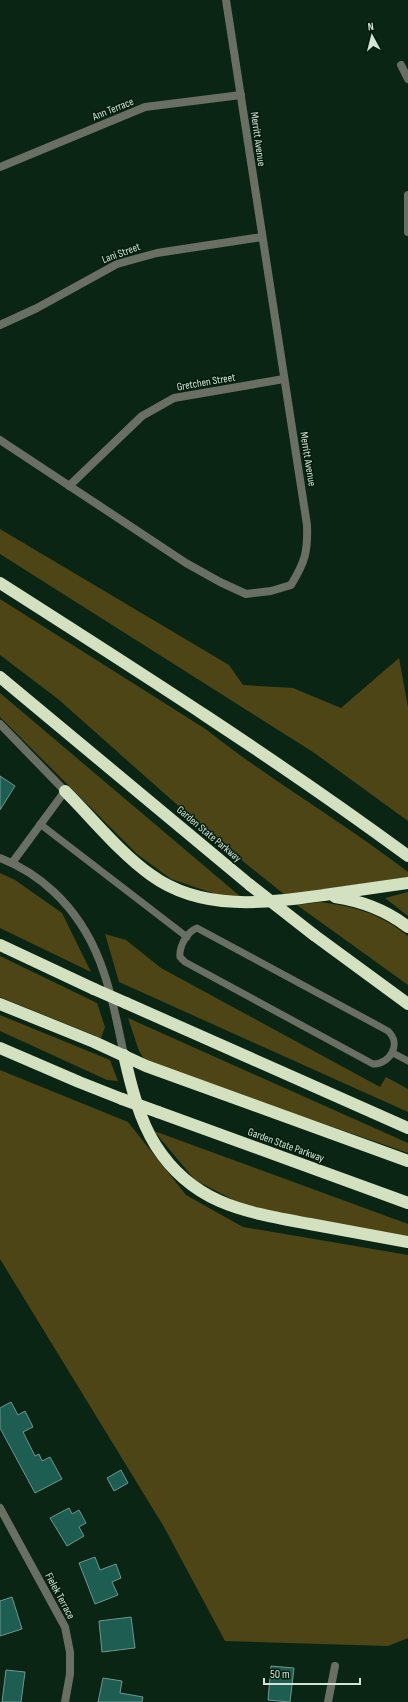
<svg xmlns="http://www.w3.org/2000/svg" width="408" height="1702" viewBox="0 0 408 1702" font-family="'Sofia Sans Condensed',sans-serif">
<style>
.green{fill:#4d4515}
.building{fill:#1e5d52;stroke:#6f978e}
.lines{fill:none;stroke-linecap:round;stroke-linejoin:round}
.lane{stroke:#696f62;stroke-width:7}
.street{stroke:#696f62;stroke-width:8}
.highway{stroke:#d3e1c0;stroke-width:12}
.highway-bridge{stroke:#d3e1c0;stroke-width:12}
.labels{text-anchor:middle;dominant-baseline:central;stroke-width:3;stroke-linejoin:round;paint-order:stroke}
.street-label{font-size:11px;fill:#d3e3d7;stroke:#031c0b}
</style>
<rect width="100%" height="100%" fill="#0b2514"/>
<g class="green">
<path d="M0,529L229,665L243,685L293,688L341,708L399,658L408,707V821L313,752L0,554Z"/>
<path d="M0,599L207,730C271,781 343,822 408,872V877L285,895L219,842L58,699L0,655Z"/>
<path d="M0,693L241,897L221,896L171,879L137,854L0,717Z"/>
<path d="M0,873L15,880L62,913L91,972L0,928Z"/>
<path d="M408,892V916L385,898Z"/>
<path d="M321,902C356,907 379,913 408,936V985L297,905Z"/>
<path d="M105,934L126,940L161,968L380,1087L386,1077L408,1089V1112L119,982Z"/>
<path d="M0,956L97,1003L105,1027L101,1038L0,997Z"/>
<path d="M0,1015L110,1060L118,1081L107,1080L0,1031Z"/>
<path d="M128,1018L408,1143V1153L146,1062L139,1051Z"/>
<path d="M0,1070L128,1122L186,1195L243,1227L408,1255V1638L388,1646L225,1641L164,1527L0,1259Z"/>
<path d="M154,1131L408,1224V1238L247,1207L195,1180Z"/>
</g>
<g class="building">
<path d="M0,776L15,786L0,810Z"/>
<path d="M11,1402L18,1415L25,1411L33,1427L23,1432L35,1456L39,1454L42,1461L50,1457L62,1479L35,1493L0,1428V1408Z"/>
<path d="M121,1470L128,1483L114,1491L107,1478Z"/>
<path d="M69,1508L72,1514L79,1510L86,1523L79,1527L84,1536L67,1546L50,1518Z"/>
<path d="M95,1557L100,1570L116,1564L121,1578L112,1582L118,1595L95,1604L79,1563Z"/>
<path d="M12,1597L22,1629L0,1636V1601Z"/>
<path d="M131,1617L135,1648L102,1652L99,1621Z"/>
<path d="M271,1666L294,1668L290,1702L268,1700Z"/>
<path d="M6,1670L25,1672L21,1702H2Z"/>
<path d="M103,1678L122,1681L120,1693L143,1697L142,1702H98Z"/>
</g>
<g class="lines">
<g class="lane">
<path d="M40,824L187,937"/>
<path d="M197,928L388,1031C402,1044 390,1064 373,1064L185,962L180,957C179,946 187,932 197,928Z"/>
<path d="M393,1053L408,1061"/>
</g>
<g class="street">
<path d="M401,65L408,79"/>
<path d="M0,167L145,107L241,95"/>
<path d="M408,195V232"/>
<path d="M0,325L37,308L117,264L157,253L262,237"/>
<path d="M0,440L186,563L220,582L246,594L271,591L291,585C305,562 308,552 307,525L226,0"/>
<path d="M69,486L142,416L174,398L284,379"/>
<path d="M0,724L65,791L12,863"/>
<path d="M0,858C21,866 38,877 54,892C102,937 111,994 124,1055"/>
<path d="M0,1508L65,1627L70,1652V1674L65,1702"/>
<path d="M328,1702L335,1666"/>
</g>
<g class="highway">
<path d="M0,583C138,671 276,759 408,856"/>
<path d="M0,677L250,885"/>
<path d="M65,791C92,818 120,853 151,875C202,912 266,903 324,895C352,891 380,887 408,883"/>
<path d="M335,897C362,901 386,910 408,927"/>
<path d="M314,935L408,1004"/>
<path d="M0,945L94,989"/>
<path d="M126,1003L408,1128"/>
<path d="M0,1004L94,1042L146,1066L408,1161"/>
<path d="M0,1048L79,1082L122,1099"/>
<path d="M124,1055C131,1086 139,1119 156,1146C194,1205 246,1212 310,1224C342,1230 375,1236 408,1242"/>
<path d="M158,1112L408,1203"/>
</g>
<g class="highway-bridge">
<path d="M250,885L314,935"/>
<path d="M94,989L126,1003"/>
<path d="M122,1099L158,1112"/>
</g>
</g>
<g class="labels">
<g class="street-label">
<text transform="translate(113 109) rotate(-22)">Ann Terrace</text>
<text transform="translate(258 139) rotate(82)">Merritt Avenue</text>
<text transform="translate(121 253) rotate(-20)">Lani Street</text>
<text transform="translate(206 382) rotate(-10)">Gretchen Street</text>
<text transform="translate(308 459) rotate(81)">Merritt Avenue</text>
<text transform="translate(209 834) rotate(40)">Garden State Parkway</text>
<text transform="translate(286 1145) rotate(20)">Garden State Parkway</text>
<text transform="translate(60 1596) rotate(62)">Fielek Terrace</text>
</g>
</g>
<g transform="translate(372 36) rotate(353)" stroke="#031c0b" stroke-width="3" paint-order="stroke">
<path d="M0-3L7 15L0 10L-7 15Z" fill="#d3e3d7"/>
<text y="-6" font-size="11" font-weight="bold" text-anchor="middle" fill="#d3e3d7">N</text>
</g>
<path d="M264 1678v6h96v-6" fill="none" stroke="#d3e3d7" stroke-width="2"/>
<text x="270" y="1678" font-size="12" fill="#d3e3d7" stroke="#031c0b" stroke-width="3" paint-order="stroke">50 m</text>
</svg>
